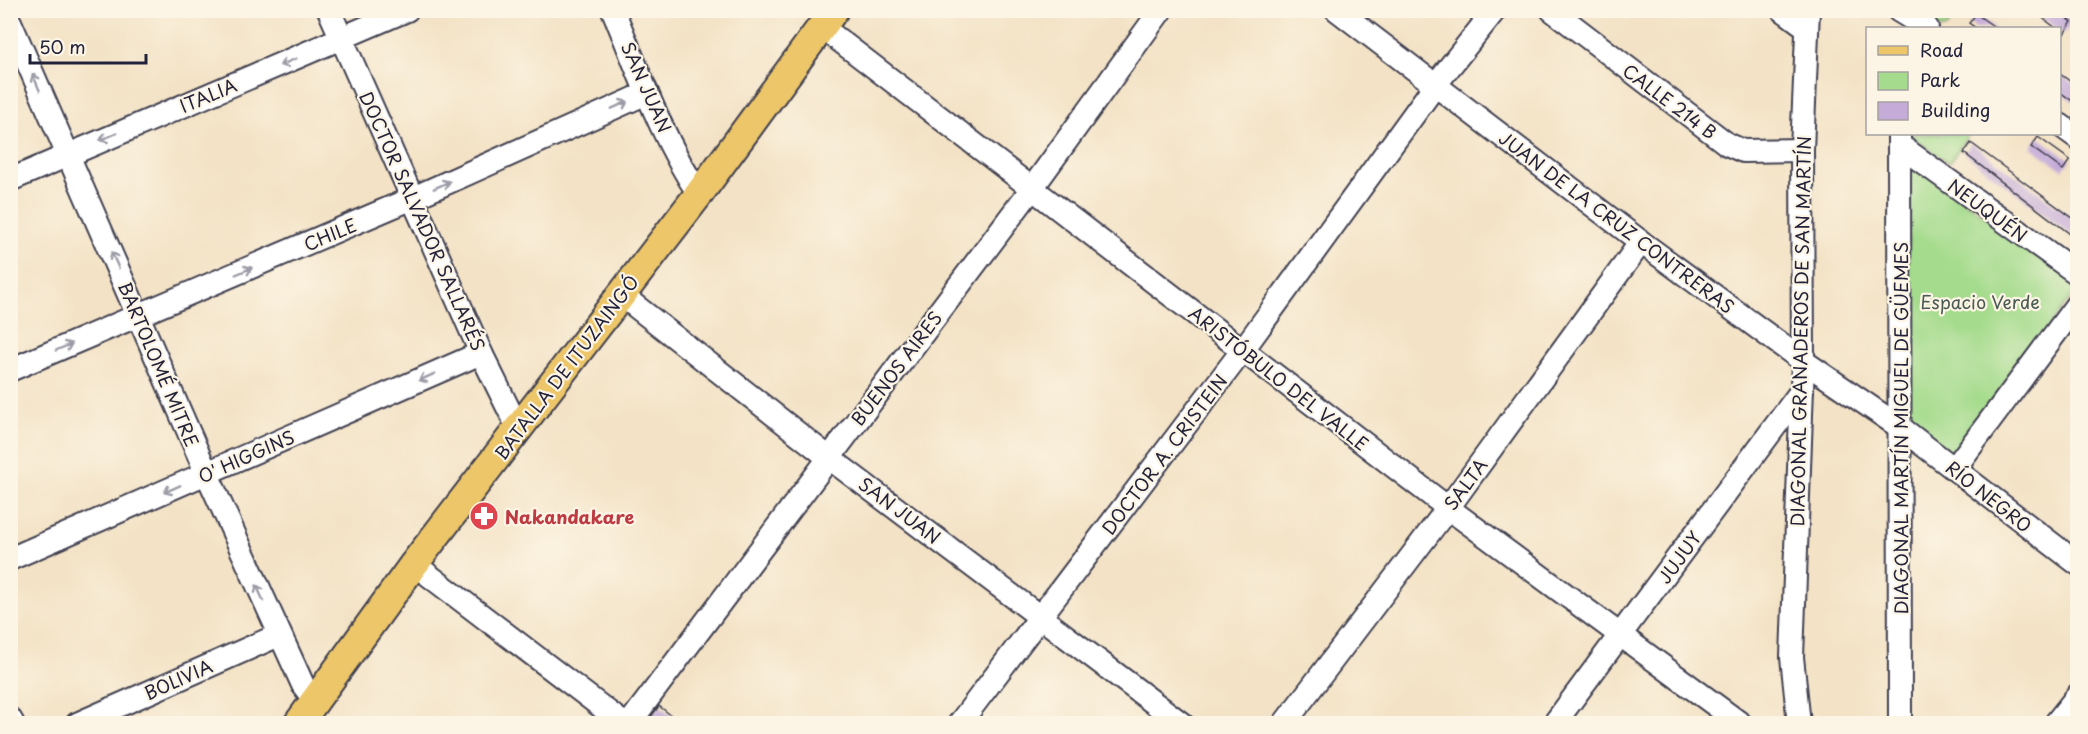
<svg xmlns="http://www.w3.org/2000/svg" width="2088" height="734" viewBox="0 0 2088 734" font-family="'Playpen Sans',sans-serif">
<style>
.green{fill:#a4db8c;stroke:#637e64;stroke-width:1.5}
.building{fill:#c4abd8}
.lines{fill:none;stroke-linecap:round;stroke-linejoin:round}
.minor-casing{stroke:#413f50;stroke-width:26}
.major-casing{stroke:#413f50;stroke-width:32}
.minor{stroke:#fff;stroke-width:22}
.major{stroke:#ecc669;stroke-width:28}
.oneway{stroke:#9c9ca7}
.labels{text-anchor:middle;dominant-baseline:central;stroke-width:4.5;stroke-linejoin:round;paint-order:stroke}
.street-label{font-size:18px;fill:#22223b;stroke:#fcf5e5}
.park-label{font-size:18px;fill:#495a53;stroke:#fcf5e5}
.health-label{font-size:18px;font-weight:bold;fill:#be3a42;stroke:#fcf5e5;text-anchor:start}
</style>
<rect width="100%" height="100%" fill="#fcf5e5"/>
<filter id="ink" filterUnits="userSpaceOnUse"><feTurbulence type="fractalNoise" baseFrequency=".0167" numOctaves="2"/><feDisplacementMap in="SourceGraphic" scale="12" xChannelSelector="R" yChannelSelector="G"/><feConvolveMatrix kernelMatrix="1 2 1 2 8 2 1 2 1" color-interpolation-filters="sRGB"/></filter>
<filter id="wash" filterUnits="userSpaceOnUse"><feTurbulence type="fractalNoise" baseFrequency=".008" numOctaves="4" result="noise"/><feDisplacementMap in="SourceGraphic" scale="24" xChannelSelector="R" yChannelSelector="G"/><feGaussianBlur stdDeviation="1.35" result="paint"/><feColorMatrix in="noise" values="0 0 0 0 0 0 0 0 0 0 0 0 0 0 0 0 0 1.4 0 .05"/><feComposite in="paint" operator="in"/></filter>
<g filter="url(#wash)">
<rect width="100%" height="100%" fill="#f3e2c5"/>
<g class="green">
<path d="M1915,11H1961L1946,28H1935Z"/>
<path d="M1911,134H1969L1949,163L1911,136Z"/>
<path d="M1907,159L2077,284V289L1953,456L1909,425Z"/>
</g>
<g id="blocks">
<g class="building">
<path d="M2032,10H2057L2072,22L2064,34Z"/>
<path d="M1976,14L1996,28H1976L1969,23Z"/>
<path d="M2060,74L2078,87V105L2060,92Z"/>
<path d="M2038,137L2070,160L2063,170L2031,147Z"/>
<path d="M1971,143L2078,222V240L1964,153Z"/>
<path d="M659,706L681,723H652L651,717Z"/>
</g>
</g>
</g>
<g filter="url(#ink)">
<use href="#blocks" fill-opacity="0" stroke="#413f50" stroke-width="1.5"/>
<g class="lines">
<g class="minor-casing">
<g id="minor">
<path d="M329,10L481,353L519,430"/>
<path d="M613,10C639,72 662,139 699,194"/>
<path d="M1337,10L1641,242L1803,361L1901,428L2078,564"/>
<path d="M1552,10L1727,144L1743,151L1802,150"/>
<path d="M1783,10L1806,27"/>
<path d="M1899,11L1927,28"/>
<path d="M10,22L207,474L303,685L315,701"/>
<path d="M822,27L1448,508L1741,724"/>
<path d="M2060,125L2078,138"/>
<path d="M1899,134L1900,724"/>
<path d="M1899,145L2078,274"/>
<path d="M10,180L407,10"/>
<path d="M620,294L828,457L1182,724"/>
<path d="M10,370L413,198L647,93"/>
<path d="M1954,469L2078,303"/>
<path d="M10,559L481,353"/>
<path d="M414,564L624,724"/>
<path d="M10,719L13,724"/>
<path d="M77,724L279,635"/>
<path d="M629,724L1033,187L1161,10"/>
<path d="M959,724L1242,351L1436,84L1495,10"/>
<path d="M1284,724L1448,508L1641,242"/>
<path d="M1554,724L1802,390"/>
<path d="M1799,724L1792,657L1803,361L1802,150L1808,10"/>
<path d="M2055,724L2078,695"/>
</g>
</g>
<g class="major-casing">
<path id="major" d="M298,724L414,564L699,194L834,10"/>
</g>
<use href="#minor" class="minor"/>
<use href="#major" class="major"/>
</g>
<defs><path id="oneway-shaft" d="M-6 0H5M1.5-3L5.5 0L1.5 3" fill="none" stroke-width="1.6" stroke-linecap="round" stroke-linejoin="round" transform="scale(1.5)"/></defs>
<g class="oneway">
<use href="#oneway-shaft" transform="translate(288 62) rotate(157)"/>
<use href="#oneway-shaft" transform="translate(36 82) rotate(-113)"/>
<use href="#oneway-shaft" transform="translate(620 105) rotate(-24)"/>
<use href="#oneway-shaft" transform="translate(108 137) rotate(157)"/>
<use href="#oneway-shaft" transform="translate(442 185) rotate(-24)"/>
<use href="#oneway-shaft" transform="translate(115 260) rotate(-114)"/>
<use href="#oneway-shaft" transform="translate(244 271) rotate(-23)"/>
<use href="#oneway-shaft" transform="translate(64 347) rotate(-23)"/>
<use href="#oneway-shaft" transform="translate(427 377) rotate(156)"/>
<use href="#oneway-shaft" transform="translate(172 489) rotate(156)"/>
<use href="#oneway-shaft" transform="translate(260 593) rotate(-114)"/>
</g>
</g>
<defs>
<g id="pharmacy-disc" transform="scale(1.5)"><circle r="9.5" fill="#e0444e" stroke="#fcf5e5"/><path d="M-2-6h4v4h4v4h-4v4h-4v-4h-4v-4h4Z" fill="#fff"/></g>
</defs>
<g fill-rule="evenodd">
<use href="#pharmacy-disc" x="484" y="516"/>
</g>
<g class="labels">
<g class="street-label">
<text transform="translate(647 87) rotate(66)">SAN JUAN</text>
<text transform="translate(208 95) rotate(-23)">ITALIA</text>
<text transform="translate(1670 101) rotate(37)">CALLE 214 B</text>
<text transform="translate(1988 210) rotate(36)">NEUQUÉN</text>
<text transform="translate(423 221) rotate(66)">DOCTOR SALVADOR SALLARÉS</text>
<text transform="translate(1617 222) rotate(37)">JUAN DE LA CRUZ CONTRERAS</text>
<text transform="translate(330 234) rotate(-23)">CHILE</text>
<text transform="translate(1800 331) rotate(-89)">DIAGONAL GRANADEROS DE SAN MARTÍN</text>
<text transform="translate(159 364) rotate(67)">BARTOLOMÉ MITRE</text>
<text transform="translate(566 367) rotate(-53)">BATALLA DE ITUZAINGÓ</text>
<text transform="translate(896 368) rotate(-53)">BUENOS AIRES</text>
<text transform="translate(1279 378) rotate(38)">ARISTÓBULO DEL VALLE</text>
<text transform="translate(1900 428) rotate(-90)">DIAGONAL MARTÍN MIGUEL DE GÜEMES</text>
<text transform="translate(1164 454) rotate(-53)">DOCTOR A. CRISTEIN</text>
<text transform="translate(246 456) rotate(-24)">O' HIGGINS</text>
<text transform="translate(1465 484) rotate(-54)">SALTA</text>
<text transform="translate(1989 496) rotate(38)">RÍO NEGRO</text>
<text transform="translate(900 510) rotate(37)">SAN JUAN</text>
<text transform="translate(1679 557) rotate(-54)">JUJUY</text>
<text transform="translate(178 679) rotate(-24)">BOLIVIA</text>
</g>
<g class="park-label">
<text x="1980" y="301">Espacio Verde</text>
</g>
<g class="health-label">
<text x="505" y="516">Nakandakare</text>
</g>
</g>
<rect width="2088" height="734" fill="none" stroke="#fcf5e5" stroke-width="36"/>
<rect x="1866" y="27" width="195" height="108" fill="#fcf5e5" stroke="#a5a1a1" stroke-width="1.5"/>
<rect x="1878" y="46" width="30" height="9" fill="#ecc669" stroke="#a5a1a1" stroke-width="1.5"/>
<text x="1920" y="57" font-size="18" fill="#22223b">Road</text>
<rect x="1878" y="72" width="30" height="18" fill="#a4db8c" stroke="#a5a1a1" stroke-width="1.5"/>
<text x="1920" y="87" font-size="18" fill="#22223b">Park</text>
<rect x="1878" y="102" width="30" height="18" fill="#c4abd8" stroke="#a5a1a1" stroke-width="1.5"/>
<text x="1920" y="117" font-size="18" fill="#22223b">Building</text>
<path d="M30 54v9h116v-9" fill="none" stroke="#22223b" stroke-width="3"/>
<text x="39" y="54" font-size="18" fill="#22223b" stroke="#fcf5e5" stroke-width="4.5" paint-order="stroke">50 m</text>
</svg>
